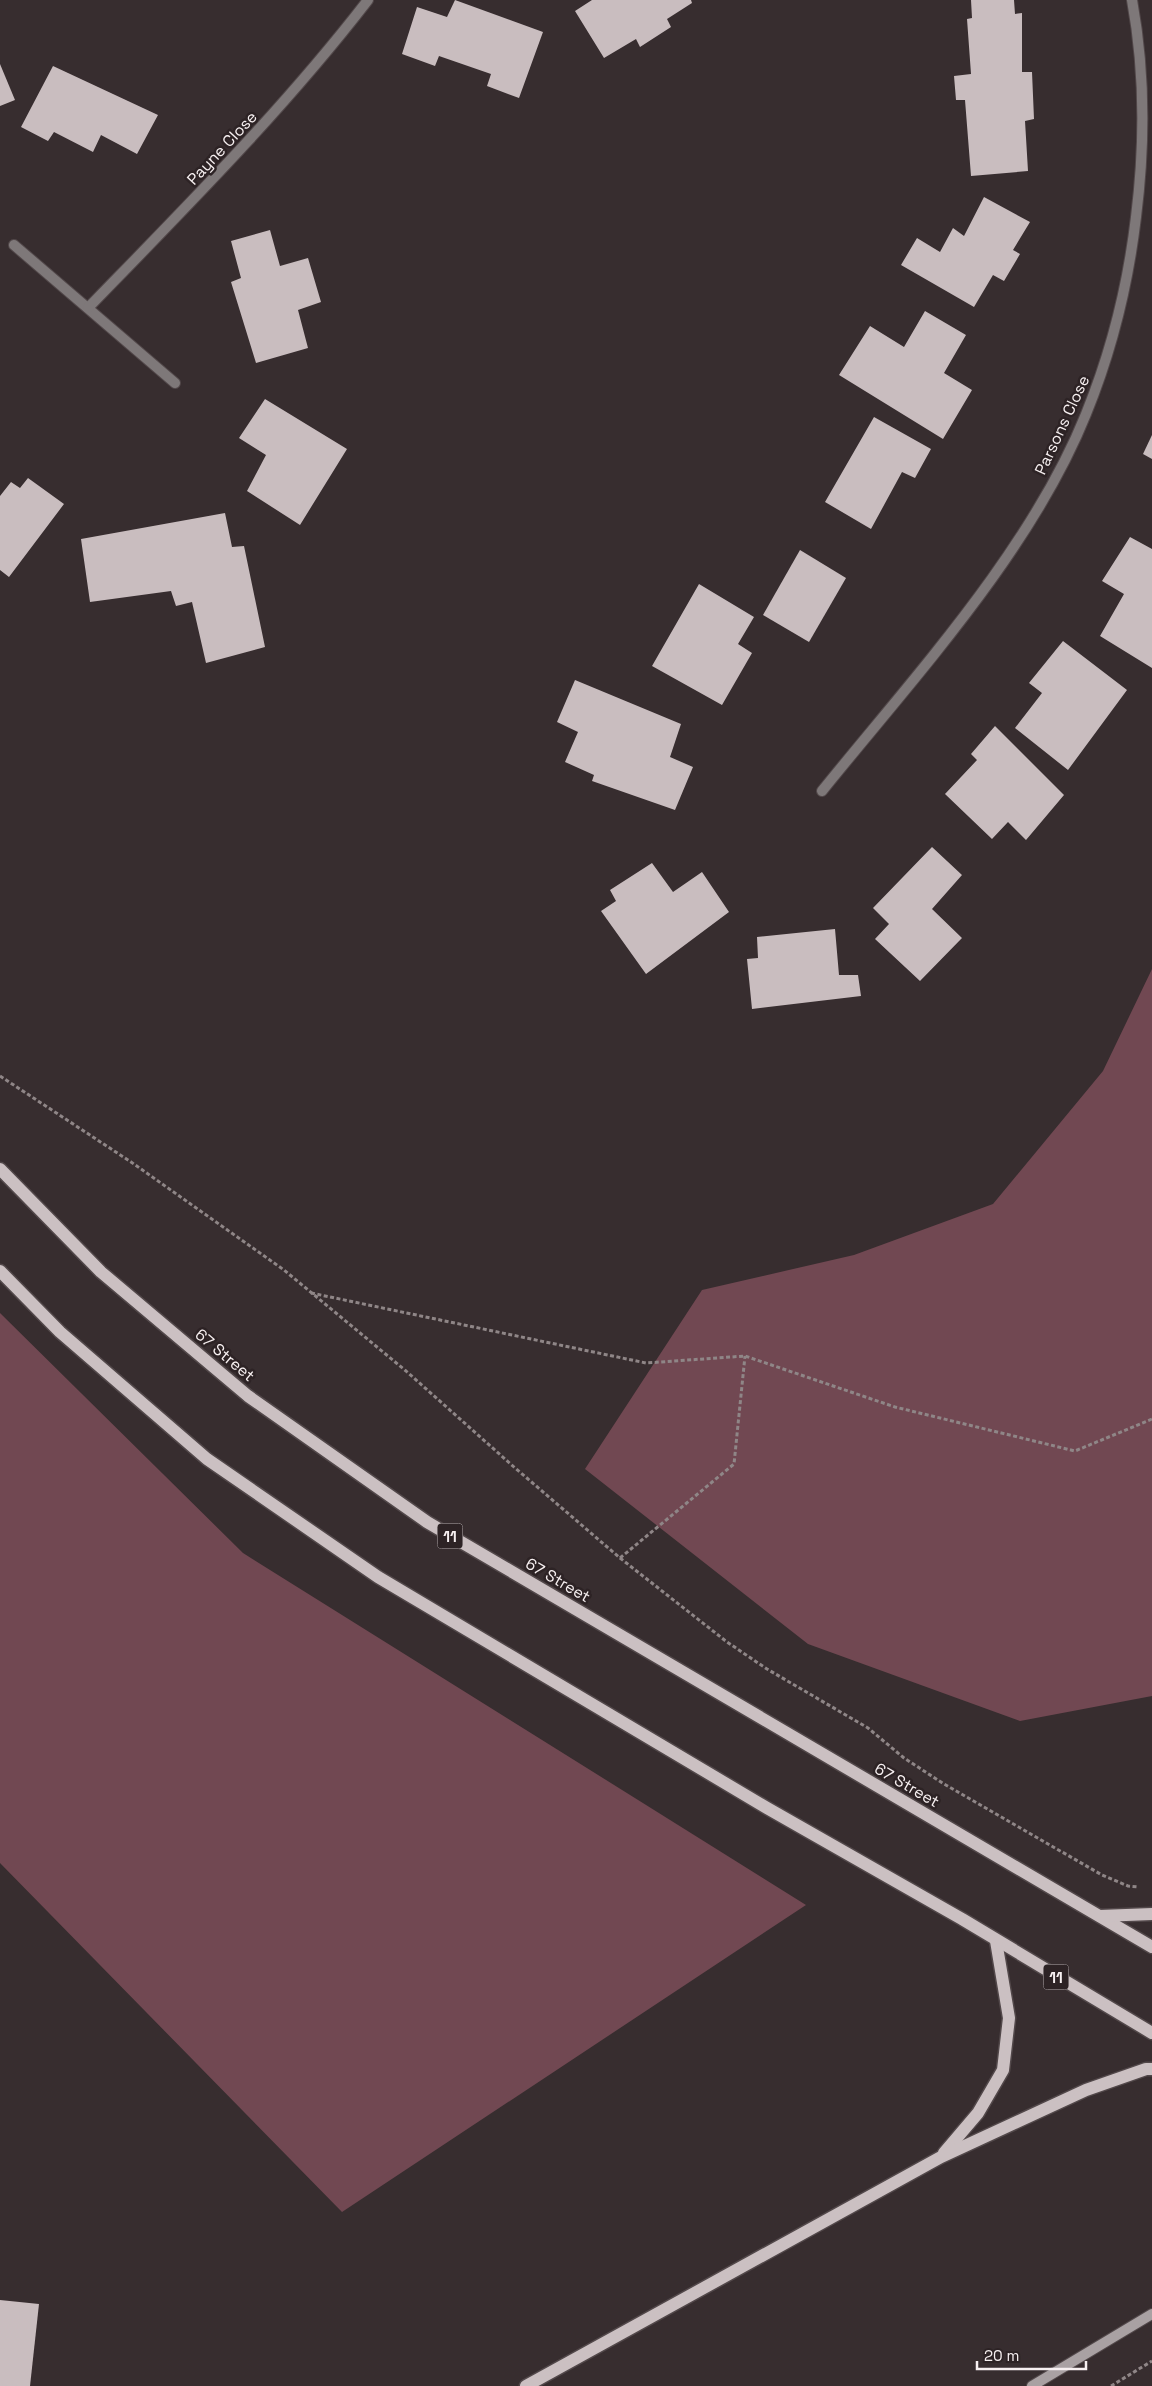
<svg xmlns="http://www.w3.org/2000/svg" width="1152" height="2386" viewBox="0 0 1152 2386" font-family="'Space Grotesk',sans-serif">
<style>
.green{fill:#714852}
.building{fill:#c9bdbf}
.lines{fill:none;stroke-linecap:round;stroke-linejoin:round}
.street-casing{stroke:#52484a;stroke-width:12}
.secondary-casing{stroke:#52484a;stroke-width:12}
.primary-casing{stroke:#52484a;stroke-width:15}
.path{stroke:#8f8687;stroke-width:3;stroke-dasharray:4 2.5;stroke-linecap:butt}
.street{stroke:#7e7879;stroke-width:10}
.secondary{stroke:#a9a1a3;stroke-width:10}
.primary{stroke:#cbc0c2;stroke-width:12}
.labels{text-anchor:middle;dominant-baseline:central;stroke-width:5;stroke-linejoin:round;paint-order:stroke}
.shield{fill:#2d2325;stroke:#bab2b4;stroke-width:1}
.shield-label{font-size:15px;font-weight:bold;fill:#f7f0f1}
.street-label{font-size:16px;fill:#f7f0f1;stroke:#2d2325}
</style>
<rect width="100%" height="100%" fill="#372d2f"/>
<g class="green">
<path d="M1152,969V1696L1020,1721L808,1644L585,1469L702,1290L854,1255L993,1204L1103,1071Z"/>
<path d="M0,1313L243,1553L806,1905L342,2212L0,1863Z"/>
</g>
<g class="building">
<path d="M455,0L543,32L519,98L487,86L491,74L439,56L435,66L402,54L417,7L447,17Z"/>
<path d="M592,0H691L692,3L667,19L671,27L640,47L636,39L604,58L575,11Z"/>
<path d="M971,0H1014L1015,14L1022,13V72H1032L1034,119L1025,121L1028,171L971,176L965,100H956L954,76L971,74L967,19L972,18Z"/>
<path d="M0,64L15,100L0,106Z"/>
<path d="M53,66L158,115L137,154L101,135L93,152L54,132L48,141L21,127Z"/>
<path d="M984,197L1030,222L1013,250L1020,254L1004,281L993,275L974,307L901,265L917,238L940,252L953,228L964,236Z"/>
<path d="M270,230L280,266L308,258L321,302L298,310L308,348L256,363L231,282L241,278L231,241Z"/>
<path d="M925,311L966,335L944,373L972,390L943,439L839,375L870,326L904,347Z"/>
<path d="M265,399L347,449L300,525L247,491L266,455L239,438Z"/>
<path d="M874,417L931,449L915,478L902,472L871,529L825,502Z"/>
<path d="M1152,435V459L1143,454Z"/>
<path d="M28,478L64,504L9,577L0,570V496L11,482L20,488Z"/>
<path d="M225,513L232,547L244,546L265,647L206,663L192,602L176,606L171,591L90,602L81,539Z"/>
<path d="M1130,537L1152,549V668L1100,636L1124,594L1102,581Z"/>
<path d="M800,550L846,578L809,642L763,615Z"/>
<path d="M699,584L754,617L738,644L752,653L722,705L652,666Z"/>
<path d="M1063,641L1127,690L1068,770L1015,728L1042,693L1029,683Z"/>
<path d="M575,680L681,724L670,757L693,767L675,810L592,781L594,775L565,762L578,732L557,722Z"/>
<path d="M995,726L1064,795L1026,840L1008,822L992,839L945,794L977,760L971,754Z"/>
<path d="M932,847L962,875L932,909L962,938L920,981L875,939L889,924L873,908Z"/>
<path d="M652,863L673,892L702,872L729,912L646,974L601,911L616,901L610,890Z"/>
<path d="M835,929L839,975H858L861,996L752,1009L747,959L758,958L757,937Z"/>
<path d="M0,2300L39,2304L30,2386H0Z"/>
</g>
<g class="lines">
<g class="street-casing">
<g id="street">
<path d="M14,245L175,383"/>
<path d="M88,308C185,208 283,110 368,0"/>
<path d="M822,791C914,677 1031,551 1086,414C1112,350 1128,285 1136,217C1145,145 1145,71 1132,0"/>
</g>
</g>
<g class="secondary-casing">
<path id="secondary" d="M1032,2386L1152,2314"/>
</g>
<g class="primary-casing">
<g id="primary">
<path d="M0,1169L101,1272L248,1396L427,1522L1152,1947"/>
<path d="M0,1271L60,1332L207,1459L378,1577L767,1808L962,1919L1152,2033"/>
<path d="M1100,1916L1152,1914"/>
<path d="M944,2153L978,2113L1003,2070L1009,2018L996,1941"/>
<path d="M526,2386L941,2157L1086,2090L1146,2069H1152"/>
</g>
</g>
<g class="path">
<path d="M0,1076L131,1162L284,1270L406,1371L514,1467L620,1558L727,1642L767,1669L868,1728L904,1758L944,1784L1102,1875L1128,1886L1139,1887"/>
<path d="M311,1293L646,1363L745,1356L895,1407L1075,1451L1152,1419"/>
<path d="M620,1558L734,1464L745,1356"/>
<path d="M1111,2386L1152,2361"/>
</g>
<use href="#street" class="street"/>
<use href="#secondary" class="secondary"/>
<use href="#primary" class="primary"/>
</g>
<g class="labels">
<g class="shield">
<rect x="437.5" y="1523.5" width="25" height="25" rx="4"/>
<rect x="1043.5" y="1964.5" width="25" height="25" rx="4"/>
</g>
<g class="shield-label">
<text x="450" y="1536">11</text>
<text x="1056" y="1977">11</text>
</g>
<g class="street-label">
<text transform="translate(222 148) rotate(-47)">Payne Close</text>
<text transform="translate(1062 425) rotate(-65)">Parsons Close</text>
<text transform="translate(225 1355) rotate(40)">67 Street</text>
<text transform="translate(558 1580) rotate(30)">67 Street</text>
<text transform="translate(907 1785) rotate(30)">67 Street</text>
</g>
</g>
<path d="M977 2361v8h109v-8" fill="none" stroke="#f7f0f1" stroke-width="2.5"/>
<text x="984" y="2361" font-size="15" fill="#f7f0f1" stroke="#2d2325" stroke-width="4" paint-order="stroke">20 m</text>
</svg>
